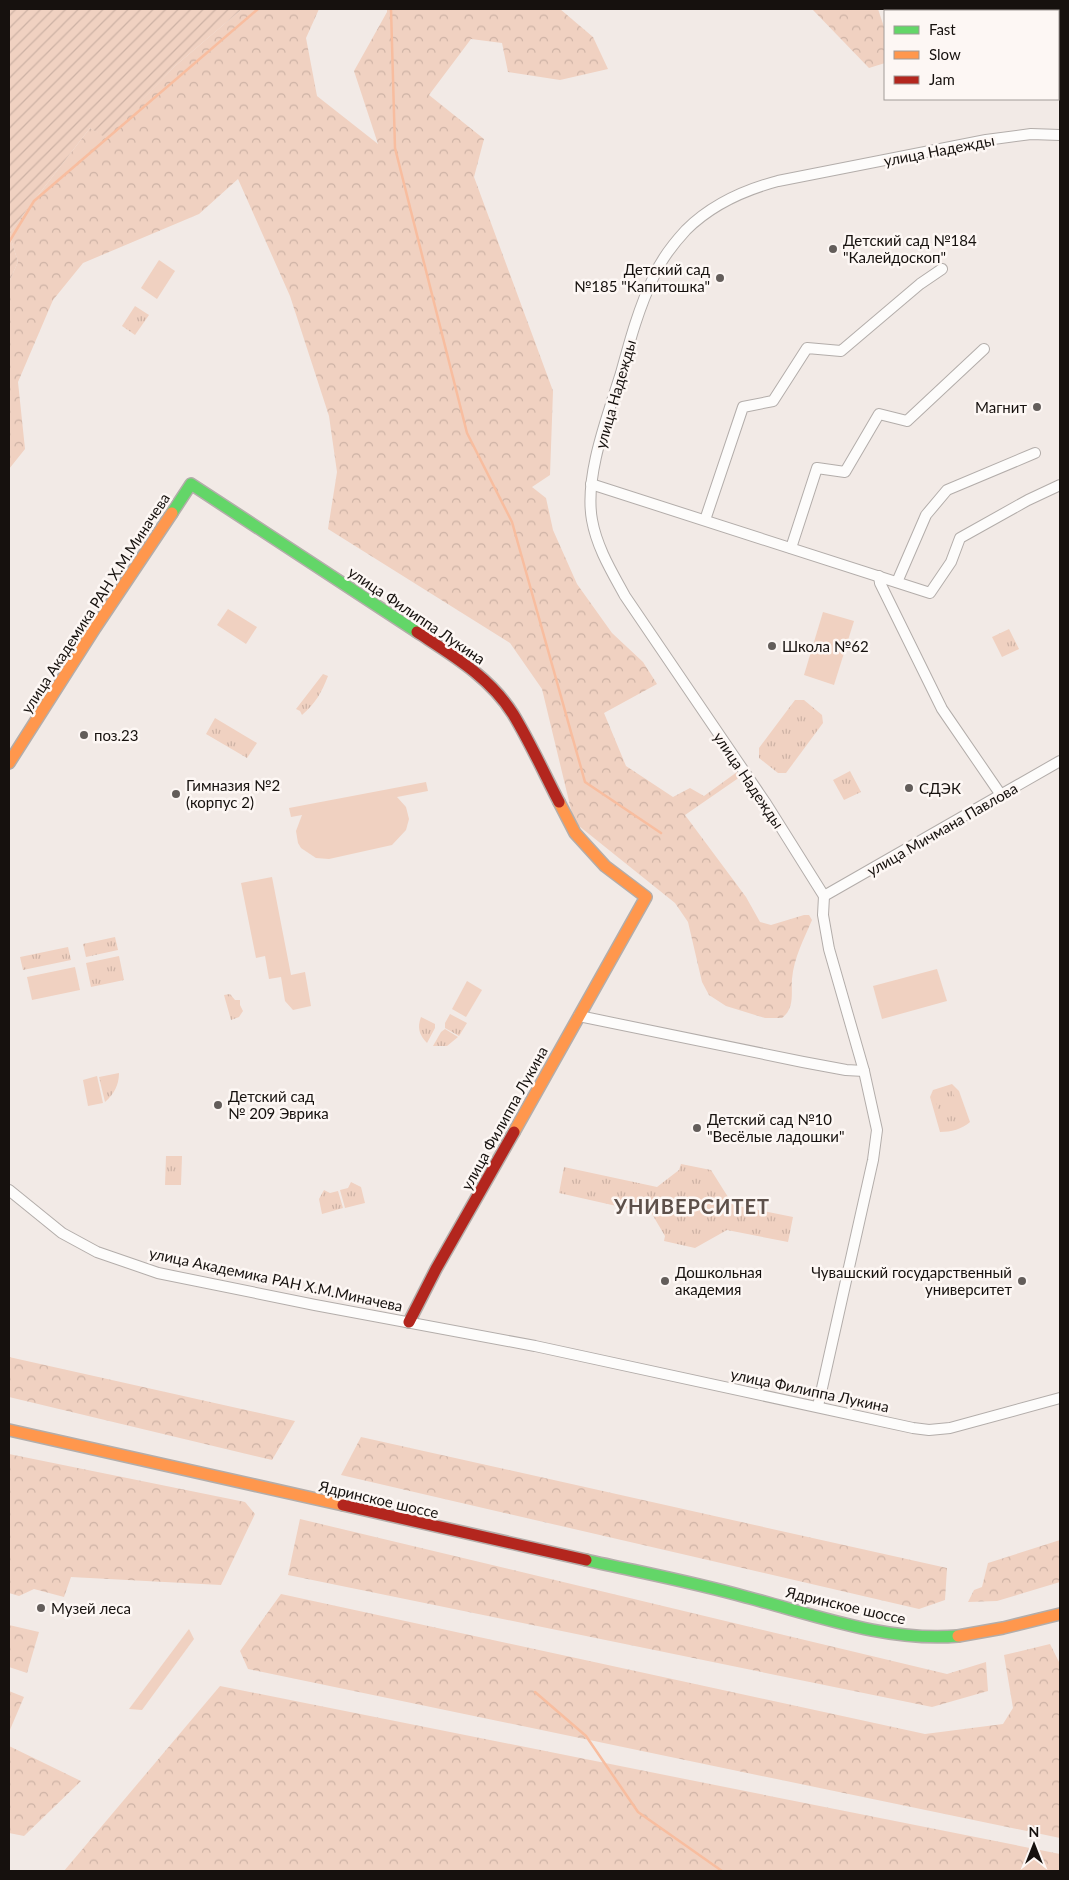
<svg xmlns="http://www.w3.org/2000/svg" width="1069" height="1880" viewBox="0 0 1069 1880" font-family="Lato,sans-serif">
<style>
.grass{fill:#f0d1c1}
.forest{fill:url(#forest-crowns)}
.park{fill:url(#park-tufts)}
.garden{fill:url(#garden-furrows)}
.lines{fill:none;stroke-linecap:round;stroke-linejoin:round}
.stream{stroke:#f8bd9f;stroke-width:2.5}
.street-casing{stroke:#b3adaa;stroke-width:12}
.fast-casing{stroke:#b3adaa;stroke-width:14}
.slow-casing{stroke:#b3adaa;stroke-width:14}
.jam-casing{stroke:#b3adaa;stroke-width:14}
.street{stroke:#fdfcfb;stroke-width:10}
.fast{stroke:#63d668;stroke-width:11}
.slow{stroke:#ff974d;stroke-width:11}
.jam{stroke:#b3261e;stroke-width:11}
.poi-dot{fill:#635d5a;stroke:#fdf7f4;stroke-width:2}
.labels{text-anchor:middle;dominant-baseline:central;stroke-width:5;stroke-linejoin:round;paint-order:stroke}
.street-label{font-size:15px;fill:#16110e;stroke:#fdf7f4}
.poi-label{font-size:15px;fill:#16110e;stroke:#fdf7f4;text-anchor:start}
.district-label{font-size:20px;font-weight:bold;letter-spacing:1px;fill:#5d504a;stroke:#fdf7f4}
</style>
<defs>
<pattern id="forest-crowns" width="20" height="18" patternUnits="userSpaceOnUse" patternTransform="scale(1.25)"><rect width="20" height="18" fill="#f0d1c1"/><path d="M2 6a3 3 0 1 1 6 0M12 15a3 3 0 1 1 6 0" fill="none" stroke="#cdb2a5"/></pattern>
<pattern id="park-tufts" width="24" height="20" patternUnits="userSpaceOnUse" patternTransform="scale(1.25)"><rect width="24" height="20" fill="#f0d1c1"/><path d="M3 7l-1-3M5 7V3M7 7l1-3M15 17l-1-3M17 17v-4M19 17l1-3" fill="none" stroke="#cdb2a5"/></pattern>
<pattern id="garden-furrows" width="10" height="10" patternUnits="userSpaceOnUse" patternTransform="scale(1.25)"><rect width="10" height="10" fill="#f0d1c1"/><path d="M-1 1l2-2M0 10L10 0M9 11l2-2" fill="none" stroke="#cdb2a5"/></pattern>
</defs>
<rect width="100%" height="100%" fill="#f2eae6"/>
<g class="grass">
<path d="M159,260L175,271L157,299L141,288Z"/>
<path d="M228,609L257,627L246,644L217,625Z"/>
<path d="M823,612L854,621L834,685L804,675Z"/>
<path d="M426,782L428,791L397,797L406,807L409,819L406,830L392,845L329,859L316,858L301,848L298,843L296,831L302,815L291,817L289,808Z"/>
<path d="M272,877L291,975L305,972L311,1006L293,1010L285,1001L281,977L269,979L265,956L256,958L241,883Z"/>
<path d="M75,967L80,990L32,1000L27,977Z"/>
<path d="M937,969L947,1001L882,1019L873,986Z"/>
<path d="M467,981L482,990L466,1017L452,1009Z"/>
<path d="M97,1076L103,1103L88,1106L83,1080Z"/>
<path d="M952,1084L959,1091L970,1122C962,1129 951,1132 940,1132L930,1097L933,1090Z"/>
<path d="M189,1629L194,1639L142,1710L129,1709Z"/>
</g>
<g class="forest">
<path d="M242,9H319L306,38L317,96L378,144L354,71L387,12V9H560L593,37L608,69L560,80L508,72L502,43L471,39L429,95L484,139L474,177L553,391L550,475L532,487L546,498L553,530L577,584L612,633L643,662L657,684L604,713L626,766L673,797L690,788L704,796L737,772L740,777L685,815L746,897L760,922L771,925L804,915H809L812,920C804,939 794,957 792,979C791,993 795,1008 782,1018H765L726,1006L709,995L702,982L688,922L675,903L574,822L542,689L510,643L328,529L337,472L329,416L290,296L238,179L199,214L83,263L53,300L18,382L25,449L9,469V282L18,262L9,233L90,128L106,137L175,66Z"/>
<path d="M812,9H878L885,30V63L869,68Z"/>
<path d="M9,1357L295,1421L272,1460L9,1397Z"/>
<path d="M361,1437L947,1568L945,1600L919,1609L341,1475Z"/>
<path d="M9,1454L245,1502L255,1514L221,1585L71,1577L64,1597L34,1589L19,1596L9,1593Z"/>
<path d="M300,1519L947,1674L986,1662L988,1691L932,1707L288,1575Z"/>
<path d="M1060,1540V1582L997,1601L968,1602L974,1590L982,1587L988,1563Z"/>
<path d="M281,1594L925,1734L1003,1724L1013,1708L1004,1655L1050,1644L1060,1664V1838L248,1669L240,1651Z"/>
<path d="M9,1625L39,1632L27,1673L9,1667Z"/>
<path d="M220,1686L1060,1854V1871H64Z"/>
<path d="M9,1691L24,1697L9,1732Z"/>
<path d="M9,1746L81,1781L24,1836L9,1833Z"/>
</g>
<g class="park">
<path d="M135,306L149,315L135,335L122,326Z"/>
<path d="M1009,629L1019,649L1002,657L992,637Z"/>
<path d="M323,674L328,676C322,692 315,704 302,715L300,711L296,709Z"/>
<path d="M795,700H804L822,715L823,723L786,773H778L759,758V748Z"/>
<path d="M215,718L257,743L247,758L206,734Z"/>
<path d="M850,771L861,792L844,800L833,780Z"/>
<path d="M115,937L118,950L86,957L83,944Z"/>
<path d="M68,947L71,960L23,970L20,957Z"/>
<path d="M119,956L124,980L91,987L86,963Z"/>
<path d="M230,994L235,1000H240V1005L243,1011L239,1017L231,1020L224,995Z"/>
<path d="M450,1014L467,1023L459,1036L445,1028V1023Z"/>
<path d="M421,1017L435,1024V1028L427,1043C419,1035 417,1027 421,1017Z"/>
<path d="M445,1029L458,1037L447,1046H433L441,1032Z"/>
<path d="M119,1073C119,1085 114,1094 105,1102L99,1077Z"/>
<path d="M952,1090L963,1120L944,1126L934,1096Z"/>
<path d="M166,1156H182L181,1185H165Z"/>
<path d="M681,1164L711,1170L733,1205L793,1217L788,1242L727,1230L695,1248L664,1241L665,1236L652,1214L559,1193L564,1167L657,1187L679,1170Z"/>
<path d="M351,1182L361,1187L365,1203L345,1208L340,1190L348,1188Z"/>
<path d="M324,1190L330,1193L338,1191L343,1208L322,1214L319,1199Z"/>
</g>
<path class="garden" d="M9,9H242L175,66L106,138L90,128L9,233L18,262L9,282Z"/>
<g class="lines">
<g class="stream">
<path d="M391,9L395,148L467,433L512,522L585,782L661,833"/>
<path d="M9,242L34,201L258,9"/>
<path d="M535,1692L586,1736L638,1812L722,1871"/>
</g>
<g class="street-casing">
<g id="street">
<path d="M591,484L930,593L951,562L960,538L1028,500L1060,485"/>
<path d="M705,520L743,407L773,401L807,348L841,351L920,284L942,269"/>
<path d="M791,548L817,468L845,472L879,414L907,421L984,349"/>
<path d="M879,576L880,583L942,709L1001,795"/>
<path d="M897,582L926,515L947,490L1035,453"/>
<path d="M824,896L765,802L625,596C612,572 597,548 592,520C584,476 608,415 621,373C630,340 639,307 654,276C661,260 674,243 686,230C712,204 744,190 778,181L986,140L1031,134L1060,135"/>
<path d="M824,896L1060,761"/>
<path d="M579,1016L803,1062L846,1070L864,1071"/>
<path d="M9,1190L62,1233L97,1252L158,1273L315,1305L535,1346L913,1428L929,1430L950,1428L1060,1398"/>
<path d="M818,1406L873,1160L877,1130L864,1071L829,949L823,915L824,896"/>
</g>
</g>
<g class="fast-casing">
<g id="fast">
<path d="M172,513L191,484L417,632"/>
<path d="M586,1560C639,1572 693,1582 746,1597C815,1615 885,1642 958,1636"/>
</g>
</g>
<g class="slow-casing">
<g id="slow">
<path d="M9,763L95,628L172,513"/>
<path d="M514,1132L646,897L605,866L575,833L559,802"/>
<path d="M9,1430L343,1505"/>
<path d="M958,1636L1003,1628L1060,1614"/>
</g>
</g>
<g class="jam-casing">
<g id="jam">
<path d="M417,632C452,655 490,677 513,714C530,742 544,773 559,802"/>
<path d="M409,1322L436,1269L514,1132"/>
<path d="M343,1505L586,1560"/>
</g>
</g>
<use href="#street" class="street"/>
<use href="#fast" class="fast"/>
<use href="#slow" class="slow"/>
<use href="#jam" class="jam"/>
</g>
<g class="poi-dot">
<circle cx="833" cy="249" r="5"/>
<circle cx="720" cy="278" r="5"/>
<circle cx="1037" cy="407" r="5"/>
<circle cx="772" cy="646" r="5"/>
<circle cx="84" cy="735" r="5"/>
<circle cx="909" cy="788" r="5"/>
<circle cx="176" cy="794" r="5"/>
<circle cx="218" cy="1105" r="5"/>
<circle cx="697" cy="1128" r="5"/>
<circle cx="665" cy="1281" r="5"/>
<circle cx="1022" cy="1281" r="5"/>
<circle cx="41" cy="1608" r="5"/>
</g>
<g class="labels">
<g class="street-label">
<text transform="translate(939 150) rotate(-11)">улица Надежды</text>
<text transform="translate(615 394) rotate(-74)">улица Надежды</text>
<text transform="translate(95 603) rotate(-57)">улица Академика РАН Х.М.Миначева</text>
<text transform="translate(417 615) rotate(34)">улица Филиппа Лукина</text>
<text transform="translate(749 780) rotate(56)">улица Надежды</text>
<text transform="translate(942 829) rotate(-30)">улица Мичмана Павлова</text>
<text transform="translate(504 1118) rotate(-61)">улица Филиппа Лукина</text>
<text transform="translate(276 1279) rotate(12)">улица Академика РАН Х.М.Миначева</text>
<text transform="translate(810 1390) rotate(12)">улица Филиппа Лукина</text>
<text transform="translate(379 1499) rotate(13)">Ядринское шоссе</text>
<text transform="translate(846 1605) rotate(13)">Ядринское шоссе</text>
</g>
<g class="poi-label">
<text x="843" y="240">Детский сад №184<tspan x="843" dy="17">"Калейдоскоп"</tspan></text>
<text x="710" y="269" text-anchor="end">Детский сад<tspan x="710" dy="17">№185 "Капитошка"</tspan></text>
<text x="1027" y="407" text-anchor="end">Магнит</text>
<text x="782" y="646">Школа №62</text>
<text x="94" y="735">поз.23</text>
<text x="186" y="785">Гимназия №2<tspan x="186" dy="17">(корпус 2)</tspan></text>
<text x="919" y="788">СДЭК</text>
<text x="228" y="1096">Детский сад<tspan x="228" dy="17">№ 209 Эврика</tspan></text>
<text x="707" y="1119">Детский сад №10<tspan x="707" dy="17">"Весёлые ладошки"</tspan></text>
<text x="675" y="1272">Дошкольная<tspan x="675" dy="17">академия</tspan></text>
<text x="1012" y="1272" text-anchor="end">Чувашский государственный<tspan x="1012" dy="17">университет</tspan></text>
<text x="51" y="1608">Музей леса</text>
</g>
<g class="district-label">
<text x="692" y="1206">УНИВЕРСИТЕТ</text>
</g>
</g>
<rect width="1069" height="1880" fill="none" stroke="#16110e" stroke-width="20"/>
<rect x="884" y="10" width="175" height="90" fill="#fdf7f4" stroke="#a19b98"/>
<rect x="894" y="26" width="25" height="8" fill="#63d668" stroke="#a19b98"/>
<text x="929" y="35" font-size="15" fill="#16110e">Fast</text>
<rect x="894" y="51" width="25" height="8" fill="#ff974d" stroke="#a19b98"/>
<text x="929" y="60" font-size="15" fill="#16110e">Slow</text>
<rect x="894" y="76" width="25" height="8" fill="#b3261e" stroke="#a19b98"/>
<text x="929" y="85" font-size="15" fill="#16110e">Jam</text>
<g transform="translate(1034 1845)" stroke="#fdf7f4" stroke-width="4" paint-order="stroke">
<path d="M0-4L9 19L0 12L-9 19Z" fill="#16110e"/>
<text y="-8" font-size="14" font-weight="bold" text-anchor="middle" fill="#16110e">N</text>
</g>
</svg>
